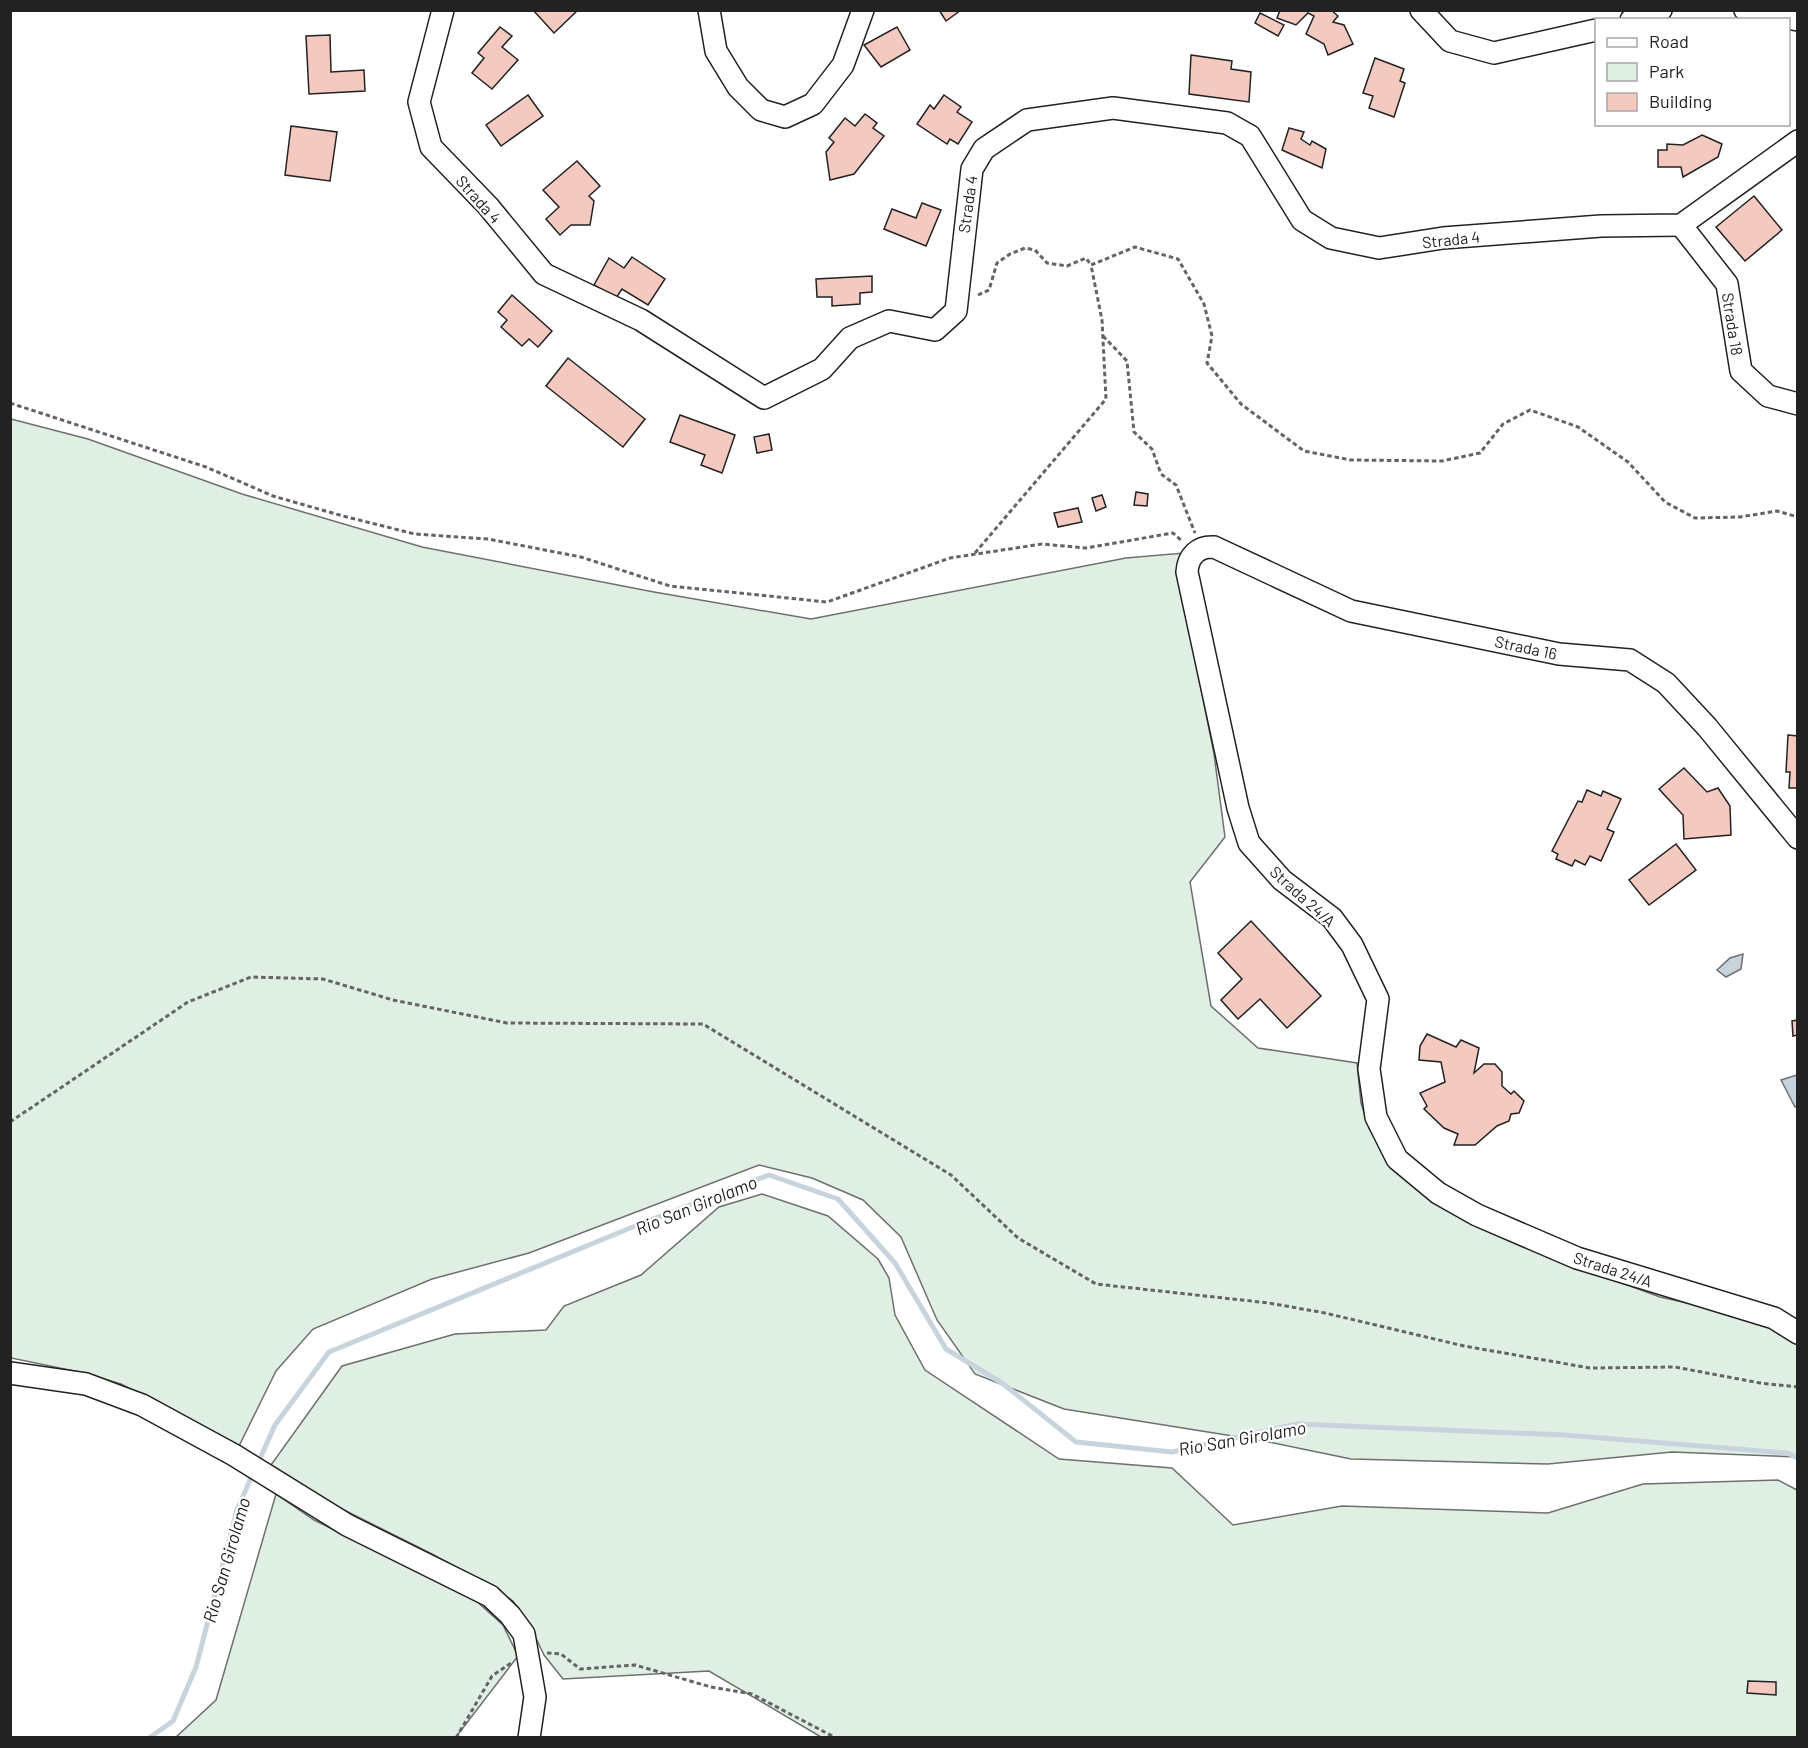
<svg xmlns="http://www.w3.org/2000/svg" width="1808" height="1748" viewBox="0 0 1808 1748" font-family="Barlow,sans-serif">
<style>
.green{fill:#e0efe3;stroke:#6f6f6f;stroke-width:1.5}
.water{fill:#c7d3dd;stroke:#6f6f6f;stroke-width:1.5}
.lines{fill:none;stroke-linecap:round;stroke-linejoin:round}
.stream{stroke:#c7d3dd;stroke-width:5}
.building{fill:#f3c9c0;stroke:#222;stroke-width:1.5}
.minor-casing{stroke:#222;stroke-width:24}
.path{stroke:#646464;stroke-width:3;stroke-dasharray:4.5 3;stroke-linecap:butt}
.minor{stroke:#fff;stroke-width:21}
.labels{text-anchor:middle;dominant-baseline:central;stroke-width:4.5;stroke-linejoin:round;paint-order:stroke}
.street-label{font-size:16px;fill:#222;stroke:#fff}
.water-label{font-size:18px;font-style:italic;fill:#222;stroke:#fff}
</style>
<rect width="100%" height="100%" fill="#fff"/>
<g class="green">
<path d="M11,419L88,439L242,494L422,547L654,592L811,619L1126,558L1184,553L1182,593L1214,754L1225,837L1190,882L1211,1006L1258,1048L1357,1063L1361,1103L1369,1128L1389,1163L1570,1264L1660,1297L1756,1318L1797,1342V1457L1672,1452L1548,1464L1351,1459L1264,1441L1064,1409L975,1374L937,1320L901,1237L863,1200L812,1178L759,1165L529,1253L432,1279L313,1329L276,1371L239,1446L121,1384L84,1373L11,1358Z"/>
<path d="M762,1194L828,1216L878,1259L889,1278L895,1315L925,1370L1059,1459L1172,1468L1233,1525L1342,1506L1548,1513L1643,1484L1778,1480L1797,1490V1737H821L709,1671L563,1679L544,1655L532,1630L513,1601L491,1586L430,1553L328,1502L271,1465L342,1366L455,1334L546,1330L564,1306L641,1275L719,1207Z"/>
<path d="M276,1494L314,1520L474,1599L503,1625L518,1656L456,1737L175,1738L216,1700Z"/>
</g>
<g class="water">
<path d="M1743,954L1741,969L1726,977L1717,970L1730,958Z"/>
<path d="M1797,1075V1106L1795,1107L1781,1080Z"/>
</g>
<g class="lines">
<g class="stream">
<path d="M258,1463L275,1425L329,1352L640,1224L769,1175L838,1199L895,1263L946,1349L1002,1383L1076,1442L1172,1452L1297,1424L1565,1435L1787,1453L1798,1458"/>
<path d="M149,1738L173,1721L196,1667L237,1510L254,1471"/>
</g>
</g>
<g class="building">
<path d="M533,10H578L554,33Z"/>
<path d="M939,10H961L946,21Z"/>
<path d="M1280,10H1331L1338,16L1333,22L1344,25L1353,44L1328,55L1324,44L1306,34L1314,16L1308,13L1296,25L1277,18Z"/>
<path d="M1260,13L1284,25L1278,36L1255,23Z"/>
<path d="M500,27L512,36L502,47L518,60L492,89L472,73L484,58L478,53Z"/>
<path d="M897,27L910,50L881,67L864,45Z"/>
<path d="M330,35L331,72L364,70L365,91L309,94L306,36Z"/>
<path d="M1191,55L1232,61L1231,69L1251,72L1249,102L1189,94Z"/>
<path d="M1375,58L1404,69L1400,81L1405,83L1394,117L1369,108L1373,96L1363,93Z"/>
<path d="M528,95L543,116L501,146L486,125Z"/>
<path d="M944,95L961,107L957,112L972,122L958,144L950,139L947,144L917,124L930,105L934,109Z"/>
<path d="M865,114L877,123L873,128L884,136L854,174L830,180L826,152L834,142L829,138L845,118L855,126Z"/>
<path d="M291,126L337,132L330,181L285,175Z"/>
<path d="M1289,128L1304,132L1301,139L1310,145L1312,141L1326,149L1322,168L1282,150Z"/>
<path d="M1702,135L1722,144L1718,157L1683,177L1681,167H1658V150H1667V144L1683,145Z"/>
<path d="M577,161L600,186L589,196L594,201L590,225H571L560,235L546,219L559,207L543,190Z"/>
<path d="M1754,196L1782,230L1745,261L1716,227Z"/>
<path d="M922,203L941,210L926,246L884,229L892,209L916,218Z"/>
<path d="M632,257L665,279L648,305L622,289L616,298L594,285L609,258L624,268Z"/>
<path d="M872,276V292L860,293V304L832,306V297H817L816,279Z"/>
<path d="M512,295L552,331L538,347L529,339L522,346L501,327L507,320L498,312Z"/>
<path d="M568,358L645,419L623,447L546,386Z"/>
<path d="M680,415L735,435L722,473L701,465L705,455L670,442Z"/>
<path d="M769,434L772,450L757,453L754,437Z"/>
<path d="M1136,492L1148,494L1147,506L1134,505Z"/>
<path d="M1102,495L1106,507L1096,511L1092,498Z"/>
<path d="M1078,508L1082,522L1058,527L1054,513Z"/>
<path d="M1788,735L1798,736V788H1789L1790,772H1786Z"/>
<path d="M1684,768L1707,792L1718,788L1730,806L1731,835L1684,839L1683,815L1659,789Z"/>
<path d="M1587,790L1601,796L1603,791L1621,799L1607,829L1614,832L1601,861L1590,856L1585,865L1575,860L1572,866L1556,859L1558,854L1552,851L1578,801L1582,802Z"/>
<path d="M1676,844L1696,870L1649,905L1629,880Z"/>
<path d="M1251,921L1321,996L1287,1028L1260,999L1238,1019L1221,1000L1242,979L1218,953Z"/>
<path d="M1798,1020V1035L1793,1036L1792,1021Z"/>
<path d="M1427,1034L1456,1047L1461,1040L1479,1048L1474,1073L1484,1064H1495L1502,1072V1086L1511,1094L1514,1091L1524,1101L1519,1113L1511,1114L1509,1121L1497,1126L1475,1145H1454L1458,1134L1444,1128L1424,1109L1427,1106L1420,1093L1445,1082L1441,1062L1419,1060L1420,1046Z"/>
<path d="M1748,1681L1776,1682V1695L1747,1693Z"/>
</g>
<g class="lines">
<g class="minor-casing">
<g id="minor">
<path d="M443,10L419,102L431,147L488,206L544,274L641,320L764,398L822,369L850,338L889,321L935,330L956,311L972,169L984,149L1027,120L1113,108L1227,123L1250,136L1302,220L1331,238L1379,248L1443,238L1601,226L1681,225L1798,141"/>
<path d="M709,10L716,51L738,87L761,110L785,117L813,104L843,65L863,10"/>
<path d="M1421,10L1450,41L1494,53L1596,30"/>
<path d="M1745,10L1798,20"/>
<path d="M1631,20L1661,10"/>
<path d="M1681,225L1727,284L1741,371L1768,396L1798,404"/>
<path d="M1798,838L1707,727L1666,683L1630,660L1559,654L1351,611L1214,547C1198,546 1188,556 1187,572L1238,808L1249,843L1282,880L1332,918L1352,945L1378,999L1369,1069L1376,1117L1397,1159L1438,1193L1477,1215L1577,1258L1774,1318L1798,1333"/>
<path d="M10,1373L86,1384L142,1405L234,1455L347,1525L490,1596L510,1615L524,1634L535,1697L529,1738"/>
</g>
</g>
<g class="path">
<path d="M978,295L989,290L997,263L1010,254L1025,248L1035,250L1047,263L1067,266L1086,258L1091,265"/>
<path d="M1103,336L1127,361L1134,432L1152,449L1161,474L1176,485L1195,533"/>
<path d="M10,403L206,467L273,496L343,516L415,534L488,539L581,557L670,586L827,602L950,558L1042,544L1086,548L1173,533L1182,541"/>
<path d="M975,553L1106,399L1102,320L1091,265L1135,247L1178,259L1204,304L1212,336L1207,363L1241,404L1304,451L1351,460L1442,461L1480,453L1503,424L1530,410L1578,427L1628,462L1665,502L1695,518L1740,517L1777,511L1798,517"/>
<path d="M10,1122L188,1002L251,977L323,979L393,1000L507,1023L703,1024L951,1175L1018,1238L1096,1284L1269,1303L1325,1313L1464,1346L1590,1368L1675,1367L1760,1383L1798,1387"/>
<path d="M547,1653L561,1654L580,1669L635,1665L711,1687L752,1694L836,1738"/>
<path d="M456,1738L492,1676L511,1663"/>
</g>
<use href="#minor" class="minor"/>
</g>
<g class="labels">
<g class="street-label">
<text transform="translate(479 199) rotate(48)">Strada 4</text>
<text transform="translate(967 204) rotate(-82)">Strada 4</text>
<text transform="translate(1451 239) rotate(-6)">Strada 4</text>
<text transform="translate(1733 324) rotate(81)">Strada 18</text>
<text transform="translate(1526 647) rotate(12)">Strada 16</text>
<text transform="translate(1303 896) rotate(42)">Strada 24/A</text>
<text transform="translate(1613 1269) rotate(18)">Strada 24/A</text>
</g>
<g class="water-label">
<text transform="translate(696 1205) rotate(-22)">Rio San Girolamo</text>
<text transform="translate(1242 1438) rotate(-10)">Rio San Girolamo</text>
<text transform="translate(226 1560) rotate(-74)">Rio San Girolamo</text>
</g>
</g>
<rect width="1808" height="1748" fill="none" stroke="#222222" stroke-width="24"/>
<rect x="1595" y="18" width="195" height="108" fill="#ffffff" stroke="#a7a7a7" stroke-width="1.5"/>
<rect x="1607" y="38" width="30" height="9" fill="#ffffff" stroke="#a7a7a7" stroke-width="1.5"/>
<text x="1649" y="48" font-size="18" fill="#222222">Road</text>
<rect x="1607" y="63" width="30" height="18" fill="#e0efe3" stroke="#a7a7a7" stroke-width="1.5"/>
<text x="1649" y="78" font-size="18" fill="#222222">Park</text>
<rect x="1607" y="93" width="30" height="18" fill="#f3c9c0" stroke="#a7a7a7" stroke-width="1.5"/>
<text x="1649" y="108" font-size="18" fill="#222222">Building</text>
</svg>
